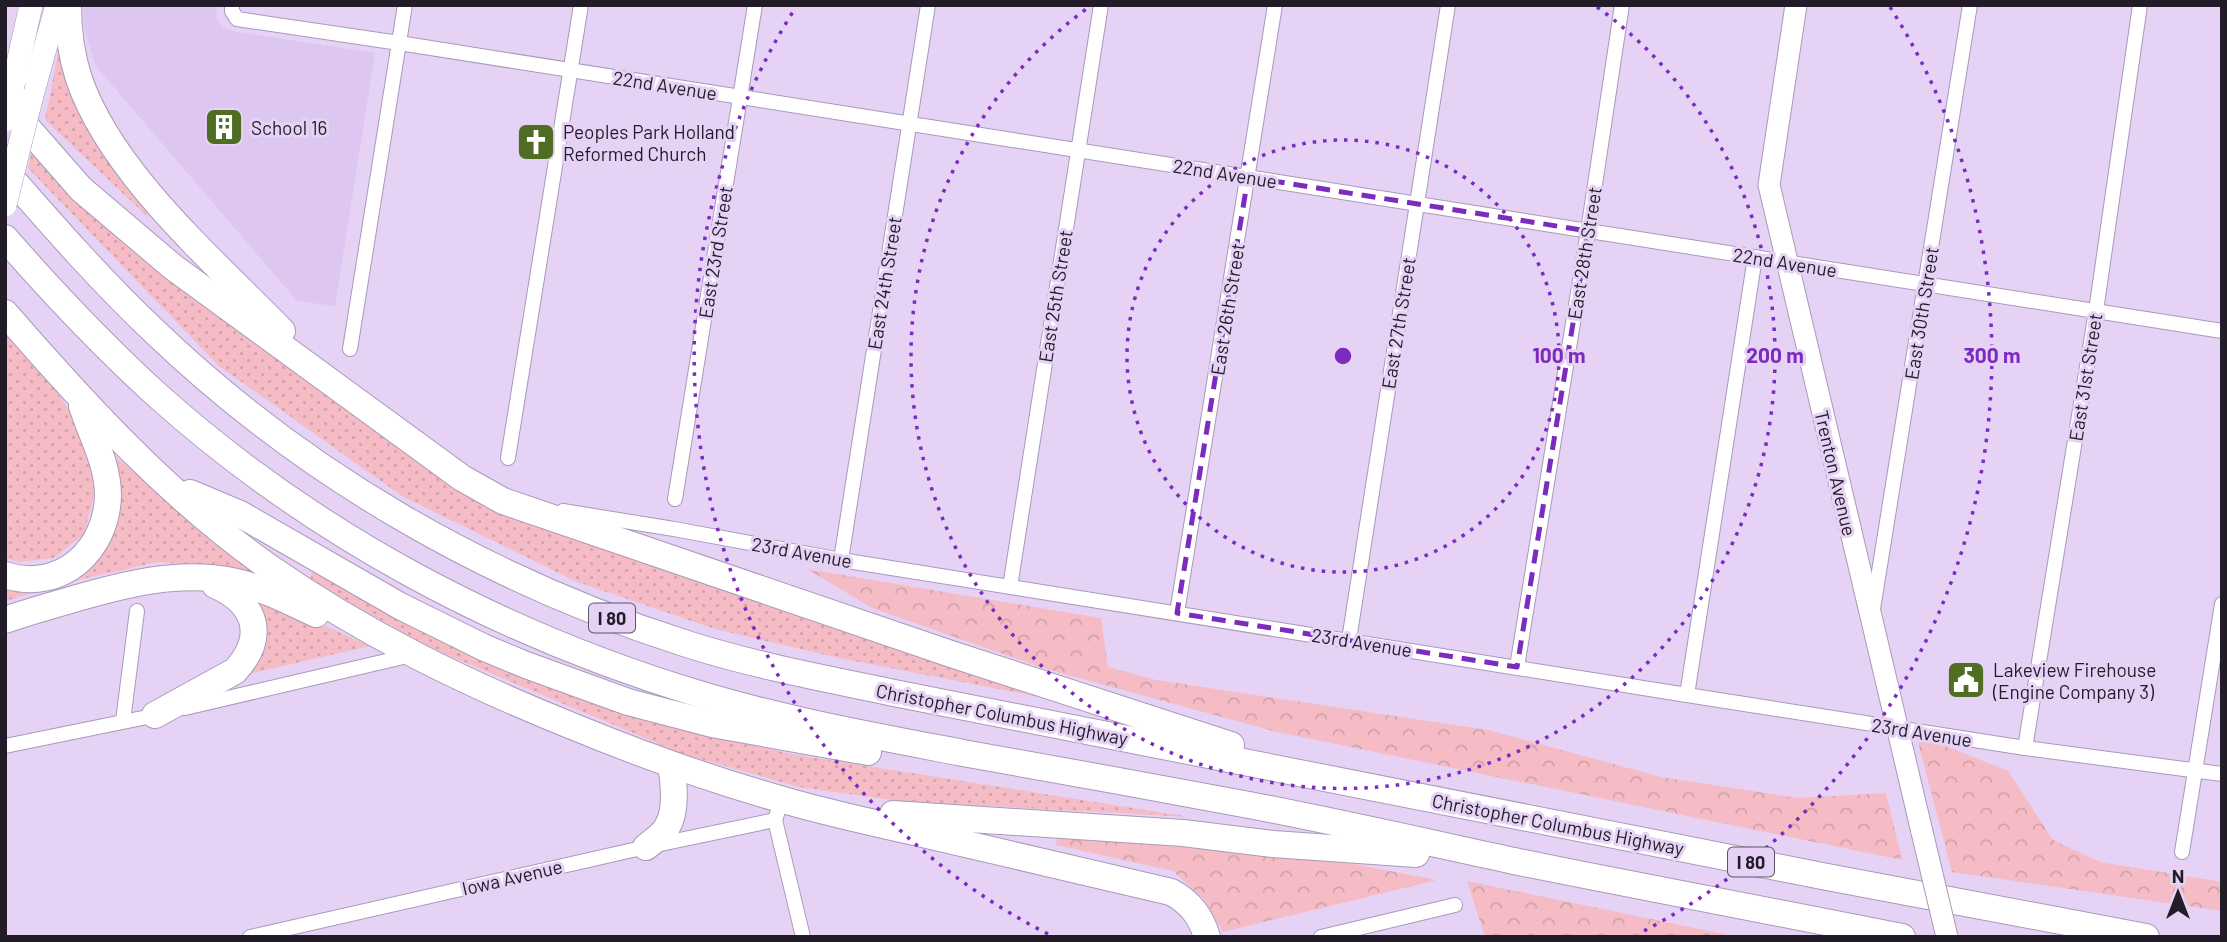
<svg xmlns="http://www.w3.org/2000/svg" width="2227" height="942" viewBox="0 0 2227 942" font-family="Barlow,sans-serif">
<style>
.built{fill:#ddc7f1}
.grass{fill:url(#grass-dots)}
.forest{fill:url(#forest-crowns)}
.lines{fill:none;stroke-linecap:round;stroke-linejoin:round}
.street-casing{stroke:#aa99ba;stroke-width:16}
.secondary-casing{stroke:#aa99ba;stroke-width:23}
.primary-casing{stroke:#aa99ba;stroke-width:24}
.highway-casing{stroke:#aa99ba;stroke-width:28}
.street{stroke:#fff;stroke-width:14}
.secondary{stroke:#fff;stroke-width:21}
.primary{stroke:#fff;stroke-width:23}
.highway{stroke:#fff;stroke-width:26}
.secondary-bridge-casing{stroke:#aa99ba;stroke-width:23;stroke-linecap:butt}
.primary-bridge-casing{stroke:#aa99ba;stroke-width:24;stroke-linecap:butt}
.secondary-bridge{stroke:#fff;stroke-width:21}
.primary-bridge{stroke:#fff;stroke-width:23}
.marked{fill:none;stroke:#7b2cbf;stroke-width:5;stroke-dasharray:14 9;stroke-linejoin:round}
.ring{fill:none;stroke:#7b2cbf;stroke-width:3.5;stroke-dasharray:3.5 7}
.labels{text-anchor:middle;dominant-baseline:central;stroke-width:6;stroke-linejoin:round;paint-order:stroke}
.shield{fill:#e5d2f5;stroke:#5c5366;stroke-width:2}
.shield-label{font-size:18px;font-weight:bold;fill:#221c28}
.street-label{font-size:19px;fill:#221c28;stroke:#e5d2f5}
.poi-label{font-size:19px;fill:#221c28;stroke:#e5d2f5;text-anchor:start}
.centre{fill:#7b2cbf;stroke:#e5d2f5;stroke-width:3.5}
.ring-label{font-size:21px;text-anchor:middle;font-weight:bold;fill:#7b2cbf;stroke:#e5d2f5;stroke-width:6;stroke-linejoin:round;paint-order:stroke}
</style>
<defs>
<pattern id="grass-dots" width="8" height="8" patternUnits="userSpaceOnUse" patternTransform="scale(1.75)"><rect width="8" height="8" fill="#f5bcc5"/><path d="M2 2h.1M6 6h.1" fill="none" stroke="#d2a1a9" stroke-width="1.8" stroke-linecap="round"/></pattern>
<pattern id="forest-crowns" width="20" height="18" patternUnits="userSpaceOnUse" patternTransform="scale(1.75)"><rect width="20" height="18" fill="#f5bcc5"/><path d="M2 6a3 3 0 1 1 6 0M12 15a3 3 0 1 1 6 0" fill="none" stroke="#d2a1a9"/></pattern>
</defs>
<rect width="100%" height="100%" fill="#e5d2f5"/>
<path class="built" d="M83,5H217L216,12L218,21L225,29L237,32L375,53L335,306L297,301L95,65L84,27Z"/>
<g class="grass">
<path d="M59,49L146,207L148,217L45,120Z"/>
<path d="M33,146L444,478L1071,703L839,658L715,629L575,581L402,496L219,366L28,168Z"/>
<path d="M5,326L32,355L79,425L96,488L84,534L54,558L19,562L5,558Z"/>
<path d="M109,452L275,585L219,567L157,562L82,579L5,601V576L78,571Z"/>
<path d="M314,566L721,738L791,754L1190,817L898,801L799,787L683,754L431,648L310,580Z"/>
<path d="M258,596L370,646L248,674L263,636Z"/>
</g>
<g class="forest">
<path d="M807,569L1101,618L1108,667L1156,680L1488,730L1661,777L1798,798L1886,793L1902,860L1277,732L1046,669L872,608Z"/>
<path d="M1933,741L2008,771L2053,840L2100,862L2222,882V911L1952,872L1918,742Z"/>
<path d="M1058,831L1280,850L1437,880L1223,932L1204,899L1173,871L1056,845Z"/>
<path d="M1467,881L1738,937H1485Z"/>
</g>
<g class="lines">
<g class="street-casing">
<g id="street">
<path d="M232,5V11L237,19L399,43L2222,331"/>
<path d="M350,349L405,5"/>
<path d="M508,458L581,5"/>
<path d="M675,499L755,5"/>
<path d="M563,511L674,529L841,560L1687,695L2025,748L2222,774"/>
<path d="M841,560L928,5"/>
<path d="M1010,587L1101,5"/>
<path d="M1873,609L1970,5"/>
<path d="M1177,613L1275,5"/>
<path d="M1349,640L1448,5"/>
<path d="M1517,667L1588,231L1622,5"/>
<path d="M1687,695L1755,257"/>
<path d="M185,708L412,655"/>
<path d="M123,721L137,611"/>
<path d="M5,746L162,714"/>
<path d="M2025,748L2096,311L2140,5"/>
<path d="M778,811L775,820L803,937"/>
<path d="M2182,852L2222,604"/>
<path d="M250,937L646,847L775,820"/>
<path d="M1321,937L1455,905"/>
</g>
</g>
<g class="secondary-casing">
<path id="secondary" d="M1796,5L1769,185L1922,832"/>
</g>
<g class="primary-casing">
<g id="primary">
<path d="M14,81L31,5"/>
<path d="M31,99L57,5"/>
</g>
</g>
<g class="highway-casing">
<g id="highway">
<path d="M68,5C68,30 71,55 79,79C111,173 214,261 282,331"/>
<path d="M11,109L81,189L173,267L462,478L503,501L951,654L1231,745"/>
<path d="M5,171C53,226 101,281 154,331C304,475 489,581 687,644C756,666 828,679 899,694L1822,876L2146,937"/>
<path d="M5,238C53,293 103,346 157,395C312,534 500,634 699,694C785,720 874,736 963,753C1058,770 1154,787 1249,805C1338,822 1426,842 1514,861C1643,887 1772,912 1902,937"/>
<path d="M5,313C86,406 169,497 270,568C365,634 465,683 572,726C640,754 709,779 780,799C827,813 875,823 923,834C1006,853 1088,873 1171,892C1190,902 1201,916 1207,937"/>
<path d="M190,493L240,514L400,606L485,648L526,665L628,702L712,724L868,752"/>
<path d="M5,575C61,593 107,550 108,495C108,464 91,434 82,406"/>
<path d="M5,620C25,613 46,607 67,601C121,585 180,569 236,582C264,588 290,602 316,614"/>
<path d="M155,715L235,671C267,636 256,603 215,585"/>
<path d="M893,814L1183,833L1273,844L1416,854"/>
<path d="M646,847C653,841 663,835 667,827C677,811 674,783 671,765"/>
</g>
</g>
<use href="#street" class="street"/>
<use href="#secondary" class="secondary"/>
<use href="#primary" class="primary"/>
<use href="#highway" class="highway"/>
<g class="secondary-bridge-casing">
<path id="secondary-bridge" d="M1922,832L1947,937"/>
</g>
<g class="primary-bridge-casing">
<g id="primary-bridge">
<path d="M5,120L14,81"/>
<path d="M5,205L31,99"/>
</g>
</g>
<use href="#secondary-bridge" class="secondary-bridge"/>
<use href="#primary-bridge" class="primary-bridge"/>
</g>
<path class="marked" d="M1248,177L1588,231L1517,667L1177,613Z"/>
<g class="ring">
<circle cx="1343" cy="356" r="216"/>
<path d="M1597 7A432 432 0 1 1 1089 7"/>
<path d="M1048 934A649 649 0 0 1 796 7M1890 7A649 649 0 0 1 1638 934"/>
</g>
<defs>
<g id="building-square" transform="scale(2.0125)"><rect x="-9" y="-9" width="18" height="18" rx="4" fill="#4f6d23" stroke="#e5d2f5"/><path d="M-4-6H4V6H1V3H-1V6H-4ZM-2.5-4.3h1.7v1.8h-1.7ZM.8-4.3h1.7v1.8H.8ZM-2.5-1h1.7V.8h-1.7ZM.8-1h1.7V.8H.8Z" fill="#fff"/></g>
<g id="church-square" transform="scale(2.0125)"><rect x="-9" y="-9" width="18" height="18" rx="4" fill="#4f6d23" stroke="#e5d2f5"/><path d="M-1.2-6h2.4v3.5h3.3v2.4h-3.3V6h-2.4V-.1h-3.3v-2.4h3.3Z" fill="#fff"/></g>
<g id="civic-square" transform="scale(2.0125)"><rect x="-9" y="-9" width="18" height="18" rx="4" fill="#4f6d23" stroke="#e5d2f5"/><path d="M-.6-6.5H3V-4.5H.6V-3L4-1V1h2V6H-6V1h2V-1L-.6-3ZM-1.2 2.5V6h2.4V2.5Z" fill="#fff"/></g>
</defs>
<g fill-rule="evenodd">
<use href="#building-square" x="224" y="127"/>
<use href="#church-square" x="536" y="142"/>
<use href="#civic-square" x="1966" y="680"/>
</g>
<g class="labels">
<g class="shield">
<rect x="589" y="603.5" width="46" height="29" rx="5"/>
<rect x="1728" y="847.5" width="46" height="29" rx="5"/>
</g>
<g class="shield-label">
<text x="612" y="618">I 80</text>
<text x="1751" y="862">I 80</text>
</g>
<g class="street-label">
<text transform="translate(665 85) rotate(9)">22nd Avenue</text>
<text transform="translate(1225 173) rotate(9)">22nd Avenue</text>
<text transform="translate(715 252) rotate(-81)">East 23rd Street</text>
<text transform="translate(1584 253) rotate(-81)">East 28th Street</text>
<text transform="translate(1785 262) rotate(9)">22nd Avenue</text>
<text transform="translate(884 283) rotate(-81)">East 24th Street</text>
<text transform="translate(1055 296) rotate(-81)">East 25th Street</text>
<text transform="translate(1227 309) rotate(-81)">East 26th Street</text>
<text transform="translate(1921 313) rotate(-81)">East 30th Street</text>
<text transform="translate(1398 323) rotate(-81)">East 27th Street</text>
<text transform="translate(2085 377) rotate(-81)">East 31st Street</text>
<text transform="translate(1836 473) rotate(77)">Trenton Avenue</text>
<text transform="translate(802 552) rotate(10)">23rd Avenue</text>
<text transform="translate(1362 642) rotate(9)">23rd Avenue</text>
<text transform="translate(1002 714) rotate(11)">Christopher Columbus Highway</text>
<text transform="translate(1922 732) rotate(9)">23rd Avenue</text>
<text transform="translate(1558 824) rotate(11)">Christopher Columbus Highway</text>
<text transform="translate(512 877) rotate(-13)">Iowa Avenue</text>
</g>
<g class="poi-label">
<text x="251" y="127">School 16</text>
<text x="563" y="131">Peoples Park Holland<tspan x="563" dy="22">Reformed Church</tspan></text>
<text x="1993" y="669">Lakeview Firehouse<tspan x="1993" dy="22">(Engine Company 3)</tspan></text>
</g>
</g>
<circle cx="1343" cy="356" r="10" class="centre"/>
<g class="ring-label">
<text x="1559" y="363">100 m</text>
<text x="1775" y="363">200 m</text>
<text x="1992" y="363">300 m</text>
</g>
<rect width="2227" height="942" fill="none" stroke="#221c28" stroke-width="14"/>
<g transform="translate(2178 893)" stroke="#e5d2f5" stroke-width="5" paint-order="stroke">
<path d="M0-5L12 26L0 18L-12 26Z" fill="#221c28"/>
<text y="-10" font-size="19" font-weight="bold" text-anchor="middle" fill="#221c28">N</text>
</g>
</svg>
